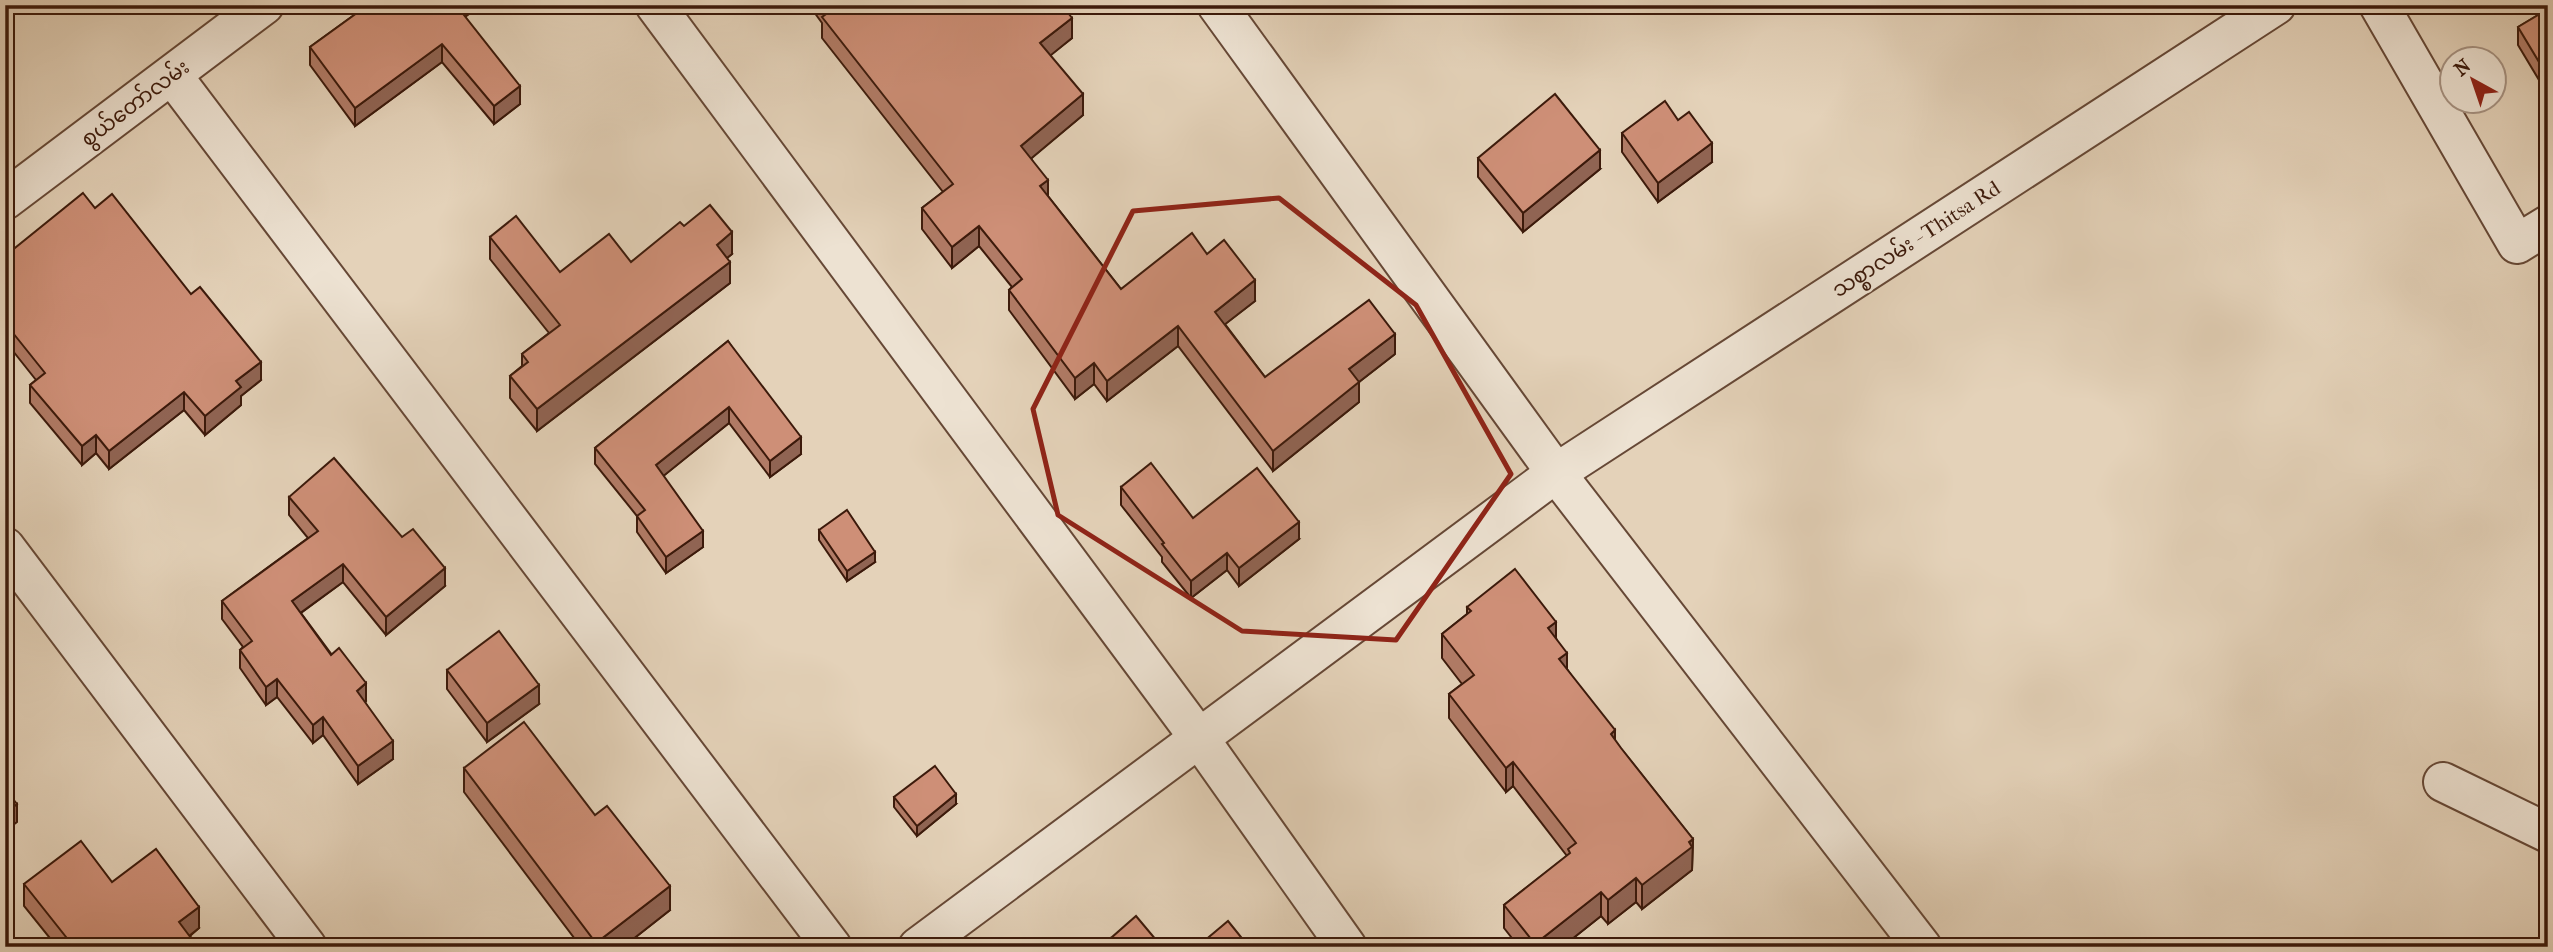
<svg xmlns="http://www.w3.org/2000/svg" width="2553" height="952" viewBox="0 0 2553 952" font-family="'IM FELL French Canon','Noto Sans Myanmar',serif">
<style>
.lines{fill:none;stroke-linecap:round;stroke-linejoin:round}
.minor-casing{stroke:#664836;stroke-width:42}
.tertiary-casing{stroke:#664836;stroke-width:42}
.minor{stroke:#ede2d2;stroke-width:38}
.tertiary{stroke:#ede2d2;stroke-width:38}
.wall{fill:#b17b66;stroke:#3c1a0b;stroke-width:2}
.shaded-wall{fill:#906453;stroke:#3c1a0b;stroke-width:2}
.building{fill:#ce8f77;stroke:#3c1a0b;stroke-width:2}
.marked{fill:none;stroke:#8f2418;stroke-width:5;stroke-linejoin:round}
.labels{text-anchor:middle;dominant-baseline:central;stroke-width:5;stroke-linejoin:round;paint-order:stroke}
.street-label{font-size:21px;fill:#3c1a0b;stroke:#ede2d2}
</style>
<rect width="100%" height="100%" fill="#e4d2b9"/>
<filter id="stains"><feTurbulence type="fractalNoise" baseFrequency=".00286" numOctaves="4"/><feColorMatrix values="0 0 0 0 .2 0 0 0 0 .09 0 0 0 0 .02 0 0 0 .5 -.17"/></filter>
<radialGradient id="worn" r=".72"><stop offset=".6" stop-color="#630" stop-opacity="0"/><stop offset="1" stop-color="#630" stop-opacity=".3"/></radialGradient>
<g class="lines">
<g class="minor-casing">
<g id="minor">
<path d="M655,5L1199,738L1347,947"/>
<path d="M1217,5L1556,473L1922,947"/>
<path d="M2379,5L2517,244L2548,225"/>
<path d="M172,75L832,947"/>
<path d="M5,547L307,947"/>
<path d="M2443,782L2548,833"/>
<path d="M918,947L1556,473L2276,5"/>
</g>
</g>
<g class="tertiary-casing">
<path id="tertiary" d="M5,200L264,5"/>
</g>
<use href="#minor" class="minor"/>
<use href="#tertiary" class="tertiary"/>
</g>
<g class="wall">
<path d="M368,5H481L465,17L520,104L494,124L442,62L355,126L310,65V47Z"/>
<path d="M809,5H1063L1072,38L1050,55L1083,115L1031,158L1048,196L1121,289L1207,254L1255,301L1225,324L1265,377L1395,354L1359,382V402L1273,471L1178,346L1107,401L1094,384L1075,399L1009,310V290L1012,287L979,246L952,268L922,229V208L943,192L822,38V23Z"/>
<path d="M2548,9V88L2545,90L2518,45V27Z"/>
<path d="M1678,120L1712,162L1658,202L1622,152V133Z"/>
<path d="M1478,158L1600,169L1523,232L1478,177Z"/>
<path d="M95,208L261,380L241,396V405L205,435L184,410L109,469L96,453L82,465L30,403V385L36,380L5,341V256Z"/>
<path d="M684,226L732,254L727,258L730,283L537,431L510,398V376L522,366V354L549,333L490,259V237L560,272L631,262Z"/>
<path d="M728,341L801,454L770,477L729,423L663,476L703,547L666,573L637,532V516L595,464V448Z"/>
<path d="M1121,487L1193,518L1299,539L1239,586L1227,570L1191,598L1162,562V557L1121,505Z"/>
<path d="M289,497L445,586L386,635L343,582L301,613L366,701L365,702L393,759L358,784L323,735L313,743L277,697L266,705L240,668V650L243,647L222,619V601L308,538L289,515Z"/>
<path d="M819,530L875,562L847,581L819,540Z"/>
<path d="M1467,607L1556,638L1567,669L1615,741L1693,839L1692,870L1642,909L1636,902L1608,924L1601,916L1562,947H1519L1504,928V905L1567,856L1513,786L1506,792L1449,718V694L1462,684L1442,658V634L1467,614Z"/>
<path d="M447,670L539,704L487,742L447,689Z"/>
<path d="M464,768L595,815L670,910L623,947H581L464,792Z"/>
<path d="M894,797L956,804L917,836L894,807Z"/>
<path d="M112,882L199,928L190,936L191,947H57L24,906V884Z"/>
<path d="M1111,938L1162,947H1111Z"/>
</g>
<g class="shaded-wall">
<path d="M456,5H481L456,23Z"/>
<path d="M1072,18V38L1040,64V43Z"/>
<path d="M442,44V62L355,126V108Z"/>
<path d="M2548,70V88L2545,90V72Z"/>
<path d="M520,86V104L494,124V106Z"/>
<path d="M1083,94V115L1021,167V146Z"/>
<path d="M1712,143V162L1658,202V183Z"/>
<path d="M1600,150V169L1523,232V213Z"/>
<path d="M1048,180V200L1040,186Z"/>
<path d="M979,226V246L952,268V247Z"/>
<path d="M732,232V254L717,266V245Z"/>
<path d="M730,262V283L537,431V409Z"/>
<path d="M1255,280V301L1215,332V312Z"/>
<path d="M1178,326V346L1107,401V381Z"/>
<path d="M1395,334V354L1359,382V402L1273,471V451L1349,369Z"/>
<path d="M261,362V380L241,396V405L205,435V416L236,381Z"/>
<path d="M1094,363V384L1075,399V378Z"/>
<path d="M184,392V410L109,469V451Z"/>
<path d="M729,407V423L656,482V465Z"/>
<path d="M96,435V453L82,465V446Z"/>
<path d="M801,437V454L770,477V461Z"/>
<path d="M1299,522V539L1239,586V568Z"/>
<path d="M703,531V547L666,573V557Z"/>
<path d="M875,552V562L847,581V571Z"/>
<path d="M1227,553V570L1191,598V581Z"/>
<path d="M343,564V582L292,619V601Z"/>
<path d="M445,568V586L386,635V617Z"/>
<path d="M1556,622V646L1548,628Z"/>
<path d="M1567,653V676L1559,659Z"/>
<path d="M277,679V697L266,705V687Z"/>
<path d="M366,683V701L357,709V691Z"/>
<path d="M539,685V704L487,742V723Z"/>
<path d="M323,717V735L313,743V725Z"/>
<path d="M1615,730V754L1611,734Z"/>
<path d="M393,741V759L358,784V766Z"/>
<path d="M1513,762V786L1506,792V768Z"/>
<path d="M956,794V804L917,836V826Z"/>
<path d="M17,804V822L5,831V813Z"/>
<path d="M1693,839L1692,870L1642,909V885Z"/>
<path d="M1636,878V902L1608,924V900Z"/>
<path d="M670,886V910L623,947H596V943Z"/>
<path d="M1601,892V916L1562,947H1535V944Z"/>
<path d="M199,907V928L179,944V922Z"/>
<path d="M7,929V947H5V931Z"/>
<path d="M191,938V947H180Z"/>
</g>
<g class="building">
<path d="M368,5H456L520,86L494,106L442,44L355,108L310,47Z"/>
<path d="M824,5H1062L1072,18L1040,43L1083,94L1021,146L1048,180L1040,186L1121,289L1192,233L1207,254L1224,240L1255,280L1215,312L1265,377L1369,300L1395,334L1349,369L1359,382L1273,451L1178,326L1107,381L1094,363L1075,378L1009,290L1022,279L979,226L952,247L922,208L953,184L822,17L829,12Z"/>
<path d="M2548,9V70L2545,72L2518,27Z"/>
<path d="M1555,94L1600,150L1523,213L1478,158Z"/>
<path d="M1665,101L1678,120L1689,112L1712,143L1658,183L1622,133Z"/>
<path d="M83,193L95,208L112,194L191,294L200,287L261,362L236,381L241,387L205,416L184,392L109,451L96,435L82,446L30,385L45,373L5,323V283L8,281L5,277V256Z"/>
<path d="M710,205L732,232L717,245L730,262L537,409L510,376L528,362L522,354L560,325L490,237L516,216L560,272L609,234L631,262L680,222L684,226Z"/>
<path d="M728,341L801,437L770,461L729,407L656,465L703,531L666,557L637,516L645,510L595,448Z"/>
<path d="M334,458L402,537L413,529L445,568L386,617L343,564L292,601L331,655L339,648L366,683L357,691L393,741L358,766L323,717L313,725L277,679L266,687L240,650L252,641L222,601L318,531L289,497Z"/>
<path d="M1151,463L1193,518L1257,468L1299,522L1239,568L1227,553L1191,581L1162,544L1164,543L1121,487Z"/>
<path d="M847,510L875,552L847,571L819,530Z"/>
<path d="M1515,569L1556,622L1548,628L1567,653L1559,659L1615,730L1611,734L1621,748L1693,839L1689,842L1692,847L1642,885L1636,878L1608,900L1601,892L1535,944L1504,905L1570,853L1568,849L1576,843L1513,762L1506,768L1449,694L1474,675L1442,634L1471,611L1467,607Z"/>
<path d="M499,631L539,685L487,723L447,670Z"/>
<path d="M524,722L595,815L607,806L670,886L596,943L464,768Z"/>
<path d="M935,766L956,794L917,826L894,797Z"/>
<path d="M5,789L17,804L5,813Z"/>
<path d="M81,841L112,882L156,849L199,907L179,922L191,938L180,947H74L24,884Z"/>
<path d="M1136,916L1162,947H1118L1111,938Z"/>
<path d="M1228,921L1249,947H1197Z"/>
</g>
<path class="marked" d="M1279,198L1416,305L1511,474L1396,640L1242,631L1058,515L1033,409L1133,211Z"/>
<g class="labels">
<g class="street-label">
<text transform="translate(135 103) rotate(-37)">စွယ်တော်လမ်း</text>
<text transform="translate(1916 239) rotate(-33)">သစ္စာလမ်း - Thitsa Rd</text>
</g>
</g>
<rect width="2553" height="952" fill="none" stroke="#e4d2b9" stroke-width="28"/>
<rect x="7" y="7" width="2539" height="938" fill="none" stroke="#3c1a0b" stroke-width="3.5"/>
<rect x="14" y="14" width="2525" height="924" fill="none" stroke="#3c1a0b" stroke-width="2"/>
<g transform="translate(2473 80) rotate(320)"><circle r="33" fill="#ede2d2" stroke="#a69282" stroke-width="2"/>
<path d="M0-5L12 26L0 18L-12 26Z" fill="#8f2418"/>
<text y="-10" font-size="19" font-weight="bold" text-anchor="middle" fill="#3c1a0b">N</text>
</g>
<rect width="100%" height="100%" filter="url(#stains)"/>
<rect width="100%" height="100%" fill="url(#worn)"/>
</svg>
